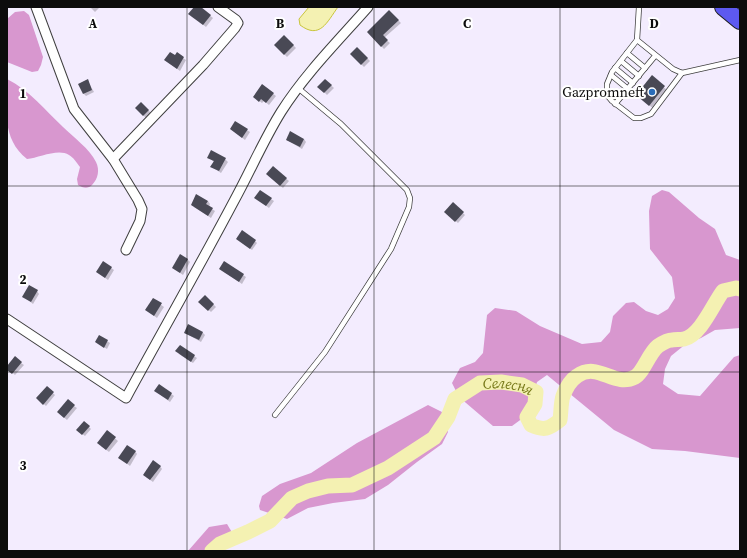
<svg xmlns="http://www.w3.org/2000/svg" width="747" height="558" viewBox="0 0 747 558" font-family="'Source Serif 4',serif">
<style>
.forest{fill:#d897cf}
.water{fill:#f4f1b2;stroke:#c9c53c}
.shadow{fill:#0003}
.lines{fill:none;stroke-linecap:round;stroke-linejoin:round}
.river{stroke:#f4f1b2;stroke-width:15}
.building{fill:#494955}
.lane-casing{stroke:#3f3f3f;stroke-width:6}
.street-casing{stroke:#3f3f3f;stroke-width:11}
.highway-casing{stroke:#1d1d1d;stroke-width:18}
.lane{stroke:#fff;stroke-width:4.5}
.street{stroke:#fff;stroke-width:9}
.highway{stroke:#5d59f0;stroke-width:16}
.grid{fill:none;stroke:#0c0c0c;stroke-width:1;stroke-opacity:0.55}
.poi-dot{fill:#296cb8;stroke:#fff;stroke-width:1.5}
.labels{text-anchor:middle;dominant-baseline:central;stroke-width:4;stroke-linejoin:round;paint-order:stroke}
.poi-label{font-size:14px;fill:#0c0c0c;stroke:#fff;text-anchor:end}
.water-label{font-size:15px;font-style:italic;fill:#767818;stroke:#fff}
.grid-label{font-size:13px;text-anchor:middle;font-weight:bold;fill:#0c0c0c;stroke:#fff;stroke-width:4;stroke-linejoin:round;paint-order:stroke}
</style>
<rect width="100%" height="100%" fill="#f3ecfe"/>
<g class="forest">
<path d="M24,11L29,15L43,57L41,65L38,71L32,72L7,62V19L15,12Z"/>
<path d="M7,79C29,90 45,110 63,127C73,137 90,149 96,162C100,170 98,179 92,185C88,189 83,188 78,185L77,179L80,167C77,163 73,157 69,155C58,148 39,158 27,159C1,138 7,109 7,79Z"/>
<path d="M662,190L669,192L699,218L715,229L726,255L740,260V328L715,330L701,338L687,343L671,356L665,369L663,384L678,394L700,396L734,357L740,355V458L685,451L652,449L614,430L547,375L537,382L527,415L512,426H493L459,397L452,383L460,368L475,362L483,353L487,315L495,308L516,311L540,326L582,344L601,342L610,332L613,316L626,303L634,302L646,311L658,315L668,309L675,298L672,277L650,249L649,211L652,196Z"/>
<path d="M428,405L442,412L448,432L442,444L417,462L388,485L365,499L333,503L308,508L287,519L260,510L259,506L262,496L280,484L311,473L357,443Z"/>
<path d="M227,524L233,534L212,551H188L209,527Z"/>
</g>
<path class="water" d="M309,7H338C327,22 320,40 300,25L299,19Z"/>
<g class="shadow">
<path d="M90,7H100L95,12Z"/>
<path d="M195,7H199L213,18L206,27L192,16Z"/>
<path d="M389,11L401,23L384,38L390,43L384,49L368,32Z"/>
<path d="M284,36L296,48L287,57L275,45Z"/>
<path d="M357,48L370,61L364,67L351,54Z"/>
<path d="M177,54L186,60L180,71L165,60L175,57Z"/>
<path d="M652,77L668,91L654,109L641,99Z"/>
<path d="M87,80L94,92L86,96L84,94Z"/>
<path d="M325,80L334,88L327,95L319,87Z"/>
<path d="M263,86L276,96L269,105L264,101L262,103L257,99Z"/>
<path d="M141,103L151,113L146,118L136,108Z"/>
<path d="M231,129L247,130L250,132L245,140Z"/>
<path d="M304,139L306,142L302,149L287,140Z"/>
<path d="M208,157L225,159L228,162L221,173L212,167L214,162Z"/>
<path d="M273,168L289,181L283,188L270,177Z"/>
<path d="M271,199L274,201L269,208L258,200Z"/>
<path d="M208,201L210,204L209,207L215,211L211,218L194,207Z"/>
<path d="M453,204L465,215L458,223L445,212Z"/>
<path d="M237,239L255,241L257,243L252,250Z"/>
<path d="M187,259L190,262L183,275L173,268Z"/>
<path d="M103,262L114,270L108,280L97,272Z"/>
<path d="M224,262L246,277L242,284L220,269Z"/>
<path d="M37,291L39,294L33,304L23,296Z"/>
<path d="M205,296L216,307L211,312L200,302Z"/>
<path d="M153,299L164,307L157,318L146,310Z"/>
<path d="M202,332L205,335L201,342L185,333Z"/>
<path d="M99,336L110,343L107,349L96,342Z"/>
<path d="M179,354L194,356L197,358L193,363Z"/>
<path d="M21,363L24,365L15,375L7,368V367Z"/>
<path d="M159,385L174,396L170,402L158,393Z"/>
<path d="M47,388L55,395L46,406L37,398Z"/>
<path d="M74,406L77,408L67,420L61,415Z"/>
<path d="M84,422L91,429L85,436L77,430Z"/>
<path d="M108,432L118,441L109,452L101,446Z"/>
<path d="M135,451L137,454L130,466L122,460Z"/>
<path d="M160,466L162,469L153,482L146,477Z"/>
</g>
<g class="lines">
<path class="river" id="s1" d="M212,551L220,544L248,532L270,521L292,498L308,491L328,486L352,485L388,468L434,438L448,417L455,399L480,383L501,382L522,385L536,392L535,404L527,417L531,425C544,431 549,429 560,420C561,413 561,401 563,396C566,388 571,380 577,376C598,361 614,388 635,377C643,373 649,353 658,346C661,344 668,340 672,340C676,339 680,340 684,339C701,335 713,304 723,291L736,288L740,289"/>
</g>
<g class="building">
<path d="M194,7H201L211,15L203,25L188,14Z"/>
<path d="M389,10L399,20L383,35L388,40L381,47L367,32Z"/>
<path d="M284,35L294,45L284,55L274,45Z"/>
<path d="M357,47L368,58L361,65L350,54Z"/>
<path d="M170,52L175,55L177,52L184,57L177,69L164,60Z"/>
<path d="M652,75L665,86L649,106L636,95Z"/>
<path d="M88,79L92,90L83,94L78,84Z"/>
<path d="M325,79L332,85L324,93L317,87Z"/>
<path d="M262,84L274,93L266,103L261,99L259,102L253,97Z"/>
<path d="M141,102L149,110L143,116L135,108Z"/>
<path d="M235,121L248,129L242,138L230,129Z"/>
<path d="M290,131L304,139L300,147L286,140Z"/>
<path d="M211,150L226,158L219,171L210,167L214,161L207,158Z"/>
<path d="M273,166L287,178L280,186L266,174Z"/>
<path d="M260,190L272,198L266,206L254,198Z"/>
<path d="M196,194L208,201L206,204L213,208L208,216L191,205Z"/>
<path d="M453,202L464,212L455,222L444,212Z"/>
<path d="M242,230L256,240L250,249L236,239Z"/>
<path d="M180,254L188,259L180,273L172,268Z"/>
<path d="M103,261L112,267L105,278L96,272Z"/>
<path d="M224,261L244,274L239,282L219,269Z"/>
<path d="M29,285L38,290L31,302L22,297Z"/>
<path d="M205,295L214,304L208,311L198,302Z"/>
<path d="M153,298L162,303L154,316L145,310Z"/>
<path d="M188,324L203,332L199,340L184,333Z"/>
<path d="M99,335L108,340L104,348L95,342Z"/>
<path d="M180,345L195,355L191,362L175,351Z"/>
<path d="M15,356L22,362L12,374L7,370V366Z"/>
<path d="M159,384L172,393L168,400L154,391Z"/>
<path d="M47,386L54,392L43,405L36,398Z"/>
<path d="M68,399L75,405L64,418L57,412Z"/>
<path d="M84,421L90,426L82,435L76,430Z"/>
<path d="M107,430L116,437L106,450L97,443Z"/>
<path d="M127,445L136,451L127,464L118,458Z"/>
<path d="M153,460L161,466L150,480L143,475Z"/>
</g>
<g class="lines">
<g class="lane-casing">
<g id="lane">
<path d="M639,7L637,40L673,69L682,73L740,60"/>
<path d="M637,40L612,72L607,84V95L612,101L634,118H641L651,114L682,73"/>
<path d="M627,53L645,68"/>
<path d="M621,61L639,76"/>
<path d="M615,68L633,83"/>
<path d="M611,75L628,89"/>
<path d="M615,104L655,56"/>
<path d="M275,415L325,352L391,249L409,207L410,198L407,190L341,124L298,88"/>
</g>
</g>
<g class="street-casing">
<g id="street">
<path d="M36,7L74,109L113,159L138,200L142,209L140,221L126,250"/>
<path d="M113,159L203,65L235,28L238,23L236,20L218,7"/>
<path d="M7,319L126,398C162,332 199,267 234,201C250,172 263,141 281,112C305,74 338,41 368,7"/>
</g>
</g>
<g class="highway-casing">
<path id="highway" d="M723,7L740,21"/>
</g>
<use href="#lane" class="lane"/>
<use href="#street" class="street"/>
<use href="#highway" class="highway"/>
</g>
<path class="grid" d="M187,7V551M374,7V551M560,7V551M7,186H740M7,372H740"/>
<circle class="poi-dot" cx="652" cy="92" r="4"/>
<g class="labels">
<g class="poi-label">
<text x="644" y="92">Gazpromneft</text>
</g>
<g class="water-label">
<text stroke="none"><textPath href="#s1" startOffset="357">Селесня</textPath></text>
</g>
</g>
<g class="grid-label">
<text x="93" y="28">A</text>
<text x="280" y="28">B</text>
<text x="467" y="28">C</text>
<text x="654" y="28">D</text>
<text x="23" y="98">1</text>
<text x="23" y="284">2</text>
<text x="23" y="470">3</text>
</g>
<rect width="747" height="558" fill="none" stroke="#0c0c0c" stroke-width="16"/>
</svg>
